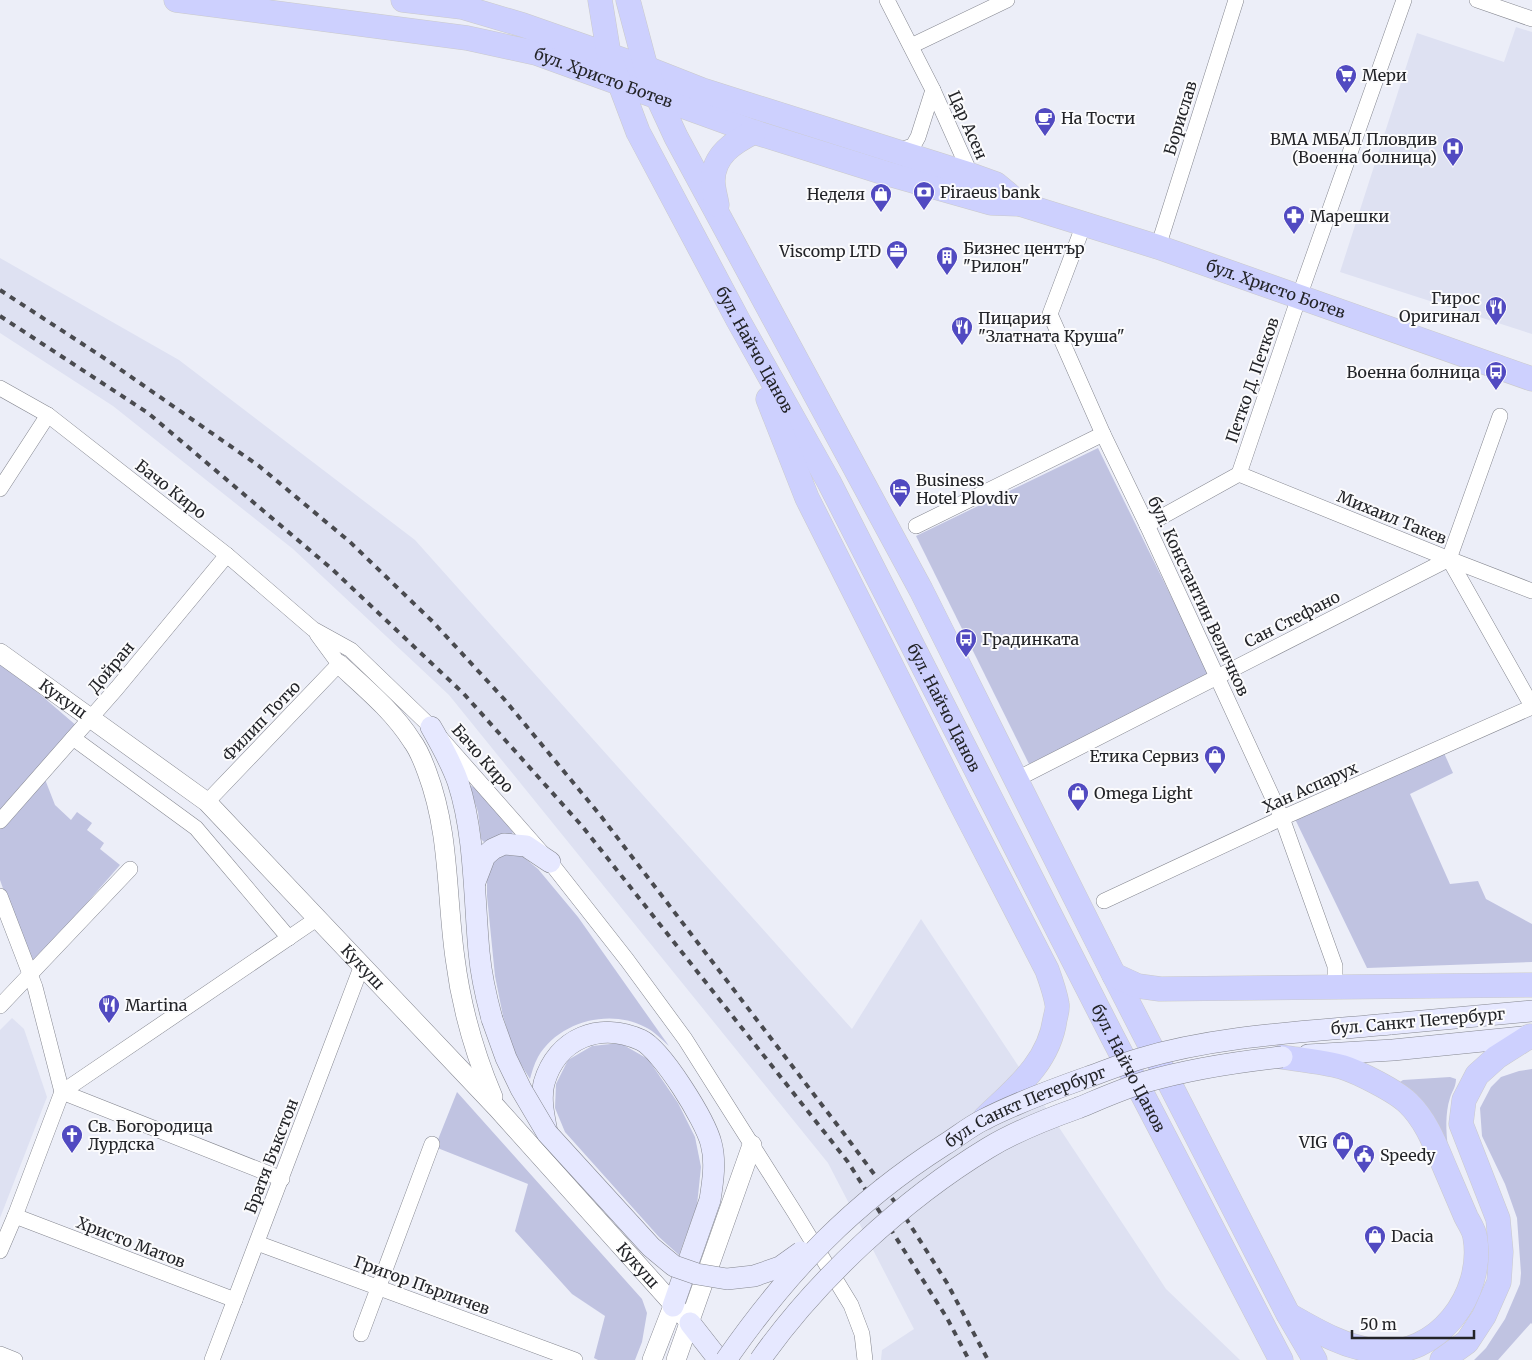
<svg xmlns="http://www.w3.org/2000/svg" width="1532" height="1360" viewBox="0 0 1532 1360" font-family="Merriweather,serif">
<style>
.built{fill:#dee1f2}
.green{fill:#c0c3e1}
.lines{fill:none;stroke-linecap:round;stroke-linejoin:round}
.minor-casing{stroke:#858790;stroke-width:16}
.tertiary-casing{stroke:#858790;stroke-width:20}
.secondary-casing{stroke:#858790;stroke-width:22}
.primary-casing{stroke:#cacacb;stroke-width:25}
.minor{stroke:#fff;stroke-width:15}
.tertiary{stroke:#fff;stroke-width:19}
.secondary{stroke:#e6e8ff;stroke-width:21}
.primary{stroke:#cdd0fe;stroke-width:24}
.rail{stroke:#494a4f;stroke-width:4;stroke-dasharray:6 6;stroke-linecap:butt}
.secondary-bridge-casing{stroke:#858790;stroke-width:22;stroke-linecap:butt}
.secondary-bridge{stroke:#e6e8ff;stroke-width:21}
.labels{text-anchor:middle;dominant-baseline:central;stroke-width:4;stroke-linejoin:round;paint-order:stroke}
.poi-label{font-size:16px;fill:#232428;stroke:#fbfbfd;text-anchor:start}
.street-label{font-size:16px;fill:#232428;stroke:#fbfbfd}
</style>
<rect width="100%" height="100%" fill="#eceef8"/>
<g class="built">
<path d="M1516,27L1532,32V334L1340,272L1417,33L1504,62Z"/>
<path d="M0,258L179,360L415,540L852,1029L921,919L1166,1289L1240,1360H881L882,1350L914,1329L828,1163L449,695L293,549L113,406L0,333Z"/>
<path d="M12,1018L24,1029L47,1097L0,1218V1030Z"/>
</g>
<g class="green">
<path d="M1098,448L1210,675L1029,764L916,536Z"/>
<path d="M0,660L78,727L41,769L55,805L71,820L77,812L92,823L87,830L104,843L100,849L120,865L31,967L0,880Z"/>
<path d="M1444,753L1453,773L1410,794L1450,884L1478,881L1486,899L1532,924V962L1367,968L1295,819Z"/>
<path d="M469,785L476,788L513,832L511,835L496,837L484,842L481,839L478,812Z"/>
<path d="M509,853L521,855L538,869L578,917L669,1046C662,1040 654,1031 645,1027C609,1008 558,1022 538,1057C534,1064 532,1072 530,1079L515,1055L503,1016L495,976L487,896V871L494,860Z"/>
<path d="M620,1043L648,1059L678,1103L695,1137L701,1167L697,1205L679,1255L659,1237L565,1132L555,1108L556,1084L568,1060L592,1046Z"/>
<path d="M1532,1069V1324L1531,1323L1498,1360H1474L1486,1348L1505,1319L1520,1284L1521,1273L1517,1218L1505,1184L1482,1136L1480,1108L1491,1087L1501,1077L1519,1071Z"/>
<path d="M1450,1077L1456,1079C1456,1087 1452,1091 1450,1098C1445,1113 1446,1132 1448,1147L1400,1089V1082L1403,1080Z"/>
<path d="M457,1092L642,1299L647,1313L642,1342L635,1360H598L594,1358L605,1316L572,1294L515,1231L528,1184L435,1147Z"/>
</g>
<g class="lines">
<g class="minor-casing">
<g id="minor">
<path d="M887,0L933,90L971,175"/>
<path d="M1477,0L1532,19"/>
<path d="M911,46L1007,0"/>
<path d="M896,151L913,146L918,137L933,90"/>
<path d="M1084,224L1050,314L1103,434L1147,525L1282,818L1335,966V988"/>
<path d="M1158,247L1236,0"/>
<path d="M0,388L48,415L227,555L313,629L351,650L431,727L550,862L627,960L685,1039L795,1213L851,1305L862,1334L865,1360"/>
<path d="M1239,474L1449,559L1532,591"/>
<path d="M0,489L48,415"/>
<path d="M1147,525L1239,474L1299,297L1404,0"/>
<path d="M916,526L1103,434"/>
<path d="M1449,559L1532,706"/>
<path d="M73,738L196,828L289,938"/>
<path d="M1015,780L1449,559L1500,416"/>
<path d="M207,802L339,664L317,634"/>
<path d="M0,821L117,688L227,555"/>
<path d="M0,896L35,987L62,1092"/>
<path d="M1104,901L1282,818L1532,707"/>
<path d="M0,1006L130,869"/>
<path d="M62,1092L282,1179"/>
<path d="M15,1216L235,1300"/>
<path d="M257,1243L575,1360"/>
<path d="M0,1251L15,1216L62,1092L318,918"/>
<path d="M361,1334L432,1144"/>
<path d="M0,1354L15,1360"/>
<path d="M212,1360L362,965"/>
</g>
</g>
<g class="tertiary-casing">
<g id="tertiary">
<path id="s1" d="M0,653L207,802L497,1108L690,1323"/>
<path d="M339,664C365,688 393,711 412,741C419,750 423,761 427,772C450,833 446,894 455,958C461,1006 474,1052 493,1097"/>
<path d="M652,1360L673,1306"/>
<path d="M676,1360L752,1145"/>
</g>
</g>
<g class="secondary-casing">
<g id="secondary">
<path d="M431,727C441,745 451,762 458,782C475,834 474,897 479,952C481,974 486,997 492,1019"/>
<path d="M475,882L485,856L493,849L504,844L526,846L550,862"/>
<path d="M1390,1024L1532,1011"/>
<path d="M1308,1055L1393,1050L1532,1036"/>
<path d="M547,1132C544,1116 540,1099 544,1083C557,1038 600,1021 641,1040C662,1050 705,1120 711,1143C716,1161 713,1181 710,1200L673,1306"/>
<path d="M690,1323L719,1360"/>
</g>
</g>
<g class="primary-casing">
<g id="primary">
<path id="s2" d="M176,0L467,38L536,53L754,132L885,173L991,203L1020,204L1158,247L1532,379"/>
<path d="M403,0L462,7L523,25L646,68L702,90L971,175L996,184L1020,204"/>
<path id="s3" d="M600,0L609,55L638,132L738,320L829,482L1112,1036L1281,1360"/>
<path d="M628,0L646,68L658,98L676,137L921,590L1114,975L1288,1314L1315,1360"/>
<path d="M717,205C716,198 713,189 713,181C713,155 734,142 754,132"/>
<path d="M768,399L807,498L960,802L1047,970C1051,981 1055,992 1057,1004C1058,1009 1056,1014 1055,1019C1049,1063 1015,1089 985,1118"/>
<path d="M1114,975L1138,986L1160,989L1532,985"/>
<path d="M1282,1057C1301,1060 1323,1062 1342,1067C1358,1072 1396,1091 1408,1103C1428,1122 1437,1150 1448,1175C1454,1189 1460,1203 1466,1217C1469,1223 1474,1230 1475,1237C1485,1294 1437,1359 1376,1351C1344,1347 1317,1331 1289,1315"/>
<path d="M1442,1360L1467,1342L1484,1316L1499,1282L1501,1252L1498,1219L1461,1124L1464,1100L1477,1075L1497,1057L1530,1036"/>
</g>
</g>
<use href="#minor" class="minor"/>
<use href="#tertiary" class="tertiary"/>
<use href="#secondary" class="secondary"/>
<use href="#primary" class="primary"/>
<g class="rail">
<path d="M0,290L104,358L259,466L350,542L433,622L504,699L600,815L845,1135L900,1209L947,1283L988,1360"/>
<path d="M0,316L148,413L332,569L464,694L582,826L848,1162L947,1318L969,1360"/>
</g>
<g class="secondary-bridge-casing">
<g id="secondary-bridge">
<path d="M492,1019L506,1058L521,1089L547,1133L651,1247L674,1266L697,1274L727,1279L754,1276L780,1267L801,1252"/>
<path id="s4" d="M726,1360C787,1272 853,1203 944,1145C957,1137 969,1127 983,1120C1014,1104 1054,1089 1088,1077C1105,1071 1122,1064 1139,1059C1220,1035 1306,1032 1390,1024"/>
<path d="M760,1360C817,1279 904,1199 988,1148C1016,1131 1047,1119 1078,1108C1100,1099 1122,1089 1145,1082C1190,1069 1236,1062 1282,1057"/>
</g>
</g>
<use href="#secondary-bridge" class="secondary-bridge"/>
</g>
<defs>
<g id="supermarket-pin" transform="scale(1.125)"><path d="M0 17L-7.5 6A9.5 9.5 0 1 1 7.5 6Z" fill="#514ac1" stroke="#fbfbfd"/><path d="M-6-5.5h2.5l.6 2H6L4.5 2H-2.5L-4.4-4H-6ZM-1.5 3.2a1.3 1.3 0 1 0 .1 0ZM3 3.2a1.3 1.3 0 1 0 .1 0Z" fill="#fff"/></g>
<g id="cafe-pin" transform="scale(1.125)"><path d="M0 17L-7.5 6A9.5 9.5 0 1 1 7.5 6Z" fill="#514ac1" stroke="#fbfbfd"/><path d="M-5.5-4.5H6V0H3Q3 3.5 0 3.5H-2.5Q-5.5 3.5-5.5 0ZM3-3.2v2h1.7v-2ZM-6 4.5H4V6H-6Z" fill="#fff"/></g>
<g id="hospital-pin" transform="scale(1.125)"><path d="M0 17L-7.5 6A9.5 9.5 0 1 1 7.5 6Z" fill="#514ac1" stroke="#fbfbfd"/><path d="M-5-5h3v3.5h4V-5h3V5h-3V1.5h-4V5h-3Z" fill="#fff"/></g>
<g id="bank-pin" transform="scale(1.125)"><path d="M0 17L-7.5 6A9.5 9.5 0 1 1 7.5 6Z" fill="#514ac1" stroke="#fbfbfd"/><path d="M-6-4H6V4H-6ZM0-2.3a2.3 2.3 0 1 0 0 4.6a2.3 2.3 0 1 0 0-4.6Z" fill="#fff"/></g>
<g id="shop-pin" transform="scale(1.125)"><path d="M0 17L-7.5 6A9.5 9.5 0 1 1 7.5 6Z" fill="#514ac1" stroke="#fbfbfd"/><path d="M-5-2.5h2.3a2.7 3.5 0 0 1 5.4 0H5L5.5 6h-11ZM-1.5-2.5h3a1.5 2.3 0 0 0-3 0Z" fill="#fff"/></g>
<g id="pharmacy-pin" transform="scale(1.125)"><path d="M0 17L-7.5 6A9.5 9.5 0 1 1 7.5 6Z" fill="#514ac1" stroke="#fbfbfd"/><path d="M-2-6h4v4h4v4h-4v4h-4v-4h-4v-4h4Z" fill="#fff"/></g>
<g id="office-pin" transform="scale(1.125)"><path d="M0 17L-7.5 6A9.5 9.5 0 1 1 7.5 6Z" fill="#514ac1" stroke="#fbfbfd"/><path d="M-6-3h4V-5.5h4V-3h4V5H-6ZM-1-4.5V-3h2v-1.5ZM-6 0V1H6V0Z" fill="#fff"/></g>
<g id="building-pin" transform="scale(1.125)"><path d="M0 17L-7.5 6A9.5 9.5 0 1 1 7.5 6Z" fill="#514ac1" stroke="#fbfbfd"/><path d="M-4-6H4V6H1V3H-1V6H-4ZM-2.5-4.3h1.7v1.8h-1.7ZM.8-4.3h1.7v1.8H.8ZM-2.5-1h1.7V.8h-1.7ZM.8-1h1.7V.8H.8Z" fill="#fff"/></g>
<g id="restaurant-pin" transform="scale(1.125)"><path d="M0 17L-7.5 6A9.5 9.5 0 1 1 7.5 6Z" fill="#514ac1" stroke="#fbfbfd"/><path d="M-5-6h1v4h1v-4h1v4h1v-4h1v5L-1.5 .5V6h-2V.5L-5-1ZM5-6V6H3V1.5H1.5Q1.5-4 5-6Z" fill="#fff"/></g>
<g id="bus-pin" transform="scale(1.125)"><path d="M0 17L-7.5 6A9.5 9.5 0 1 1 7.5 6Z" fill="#514ac1" stroke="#fbfbfd"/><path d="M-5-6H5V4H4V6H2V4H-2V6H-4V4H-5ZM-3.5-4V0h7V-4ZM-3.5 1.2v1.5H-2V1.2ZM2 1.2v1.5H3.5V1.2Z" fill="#fff"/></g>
<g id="hotel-pin" transform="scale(1.125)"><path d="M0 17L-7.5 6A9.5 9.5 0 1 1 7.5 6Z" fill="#514ac1" stroke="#fbfbfd"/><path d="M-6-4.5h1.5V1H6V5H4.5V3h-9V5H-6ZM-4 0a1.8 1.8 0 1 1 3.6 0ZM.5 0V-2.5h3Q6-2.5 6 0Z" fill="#fff"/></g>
<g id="church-pin" transform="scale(1.125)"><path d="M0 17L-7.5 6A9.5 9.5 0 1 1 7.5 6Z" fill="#514ac1" stroke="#fbfbfd"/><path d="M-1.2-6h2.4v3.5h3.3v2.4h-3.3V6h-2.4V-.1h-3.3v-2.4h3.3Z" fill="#fff"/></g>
<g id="civic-pin" transform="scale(1.125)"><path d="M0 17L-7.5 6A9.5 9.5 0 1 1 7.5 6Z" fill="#514ac1" stroke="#fbfbfd"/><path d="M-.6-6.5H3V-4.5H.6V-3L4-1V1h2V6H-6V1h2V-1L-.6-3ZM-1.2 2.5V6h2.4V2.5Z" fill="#fff"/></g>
</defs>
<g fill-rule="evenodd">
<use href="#supermarket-pin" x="1346" y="75"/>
<use href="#cafe-pin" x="1045" y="118"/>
<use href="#hospital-pin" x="1453" y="148"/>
<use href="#bank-pin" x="924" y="192"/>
<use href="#shop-pin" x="881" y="194"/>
<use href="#pharmacy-pin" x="1294" y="216"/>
<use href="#office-pin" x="897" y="251"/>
<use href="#building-pin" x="947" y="257"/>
<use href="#restaurant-pin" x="1496" y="307"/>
<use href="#restaurant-pin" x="962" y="327"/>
<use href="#bus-pin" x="1496" y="372"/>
<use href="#hotel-pin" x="900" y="489"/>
<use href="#bus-pin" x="966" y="639"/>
<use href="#shop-pin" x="1215" y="756"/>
<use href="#shop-pin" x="1078" y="793"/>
<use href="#restaurant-pin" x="109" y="1005"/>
<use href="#church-pin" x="72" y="1135"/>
<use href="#shop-pin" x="1343" y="1142"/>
<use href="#civic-pin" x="1364" y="1155"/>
<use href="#shop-pin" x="1375" y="1236"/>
</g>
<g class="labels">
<g class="poi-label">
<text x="1362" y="75">Мери</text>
<text x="1061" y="118">На Тости</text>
<text x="1437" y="139" text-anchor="end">ВМА МБАЛ Пловдив<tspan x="1437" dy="18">(Военна болница)</tspan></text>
<text x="940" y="192">Piraeus bank</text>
<text x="865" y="194" text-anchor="end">Неделя</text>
<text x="1310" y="216">Марешки</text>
<text x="963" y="248">Бизнес център<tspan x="963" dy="18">"Рилон"</tspan></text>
<text x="881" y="251" text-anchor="end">Viscomp LTD</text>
<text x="1480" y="298" text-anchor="end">Гирос<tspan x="1480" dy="18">Оригинал</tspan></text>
<text x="978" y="318">Пицария<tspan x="978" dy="18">"Златната Круша"</tspan></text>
<text x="1480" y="372" text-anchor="end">Военна болница</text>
<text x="916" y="480">Business<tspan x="916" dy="18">Hotel Plovdiv</tspan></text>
<text x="982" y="639">Градинката</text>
<text x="1199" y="756" text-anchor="end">Етика Сервиз</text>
<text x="1094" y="793">Omega Light</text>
<text x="125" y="1005">Martina</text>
<text x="88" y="1126">Св. Богородица<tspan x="88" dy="18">Лурдска</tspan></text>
<text x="1327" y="1142" text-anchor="end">VIG</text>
<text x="1380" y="1155">Speedy</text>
<text x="1391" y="1236">Dacia</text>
</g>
<g class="street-label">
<text stroke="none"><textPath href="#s2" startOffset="436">бул. Христо Ботев</textPath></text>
<text transform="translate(1180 118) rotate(-73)">Борислав</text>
<text transform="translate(968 125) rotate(66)">Цар Асен</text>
<text stroke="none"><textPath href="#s2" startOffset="1142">бул. Христо Ботев</textPath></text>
<text stroke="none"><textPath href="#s3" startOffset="385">бул. Найчо Цанов</textPath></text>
<text transform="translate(1252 380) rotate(-71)">Петко Д. Петков</text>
<text transform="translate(171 489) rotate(38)">Бачо Киро</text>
<text transform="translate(1392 517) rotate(22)">Михаил Такев</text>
<text transform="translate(1199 596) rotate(65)">бул. Константин Величков</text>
<text transform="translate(1292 619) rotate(-27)">Сан Стефано</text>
<text transform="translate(111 667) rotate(-50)">Дойран</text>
<text stroke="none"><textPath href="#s1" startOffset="78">Кукуш</textPath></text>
<text stroke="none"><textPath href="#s3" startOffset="790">бул. Найчо Цанов</textPath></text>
<text transform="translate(261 721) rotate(-46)">Филип Тотю</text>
<text transform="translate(483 758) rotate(49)">Бачо Киро</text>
<text transform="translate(1310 787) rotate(-24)">Хан Аспарух</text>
<text stroke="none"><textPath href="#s1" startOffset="482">Кукуш</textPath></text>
<text transform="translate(1418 1021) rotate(-5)">бул. Санкт Петербург</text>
<text stroke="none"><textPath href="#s3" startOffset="1195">бул. Найчо Цанов</textPath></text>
<text stroke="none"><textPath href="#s4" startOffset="399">бул. Санкт Петербург</textPath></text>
<text transform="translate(271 1156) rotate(-69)">Братя Бъкстон</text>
<text transform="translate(131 1242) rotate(21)">Христо Матов</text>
<text stroke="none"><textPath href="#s1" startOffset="888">Кукуш</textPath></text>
<text transform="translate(422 1285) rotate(20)">Григор Пърличев</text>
</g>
</g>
<path d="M1352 1330v8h122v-8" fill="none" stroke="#232428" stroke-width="2.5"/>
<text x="1360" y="1330" font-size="15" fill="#232428" stroke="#fbfbfd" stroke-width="4" paint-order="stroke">50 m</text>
</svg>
